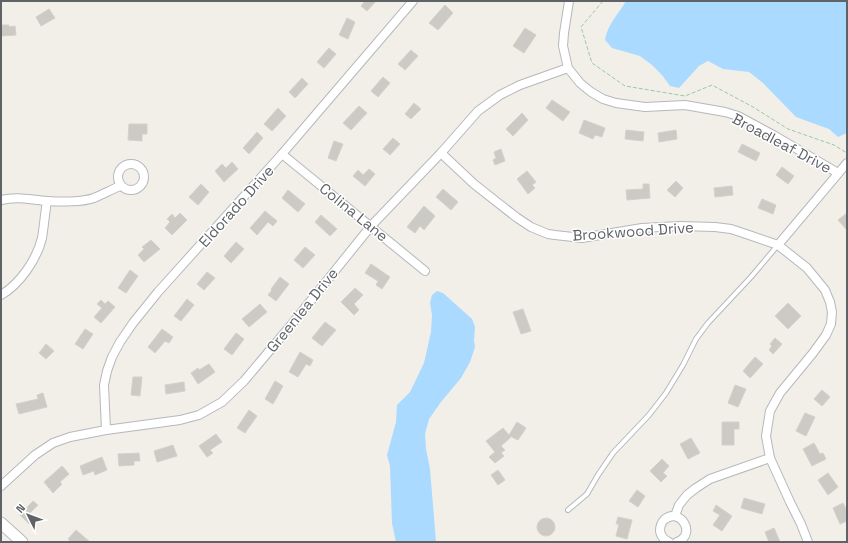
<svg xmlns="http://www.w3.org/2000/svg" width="848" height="543" viewBox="0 0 848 543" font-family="'Space Grotesk',sans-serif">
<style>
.water{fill:#aadaff}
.building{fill:#cccac5;stroke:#d6d1c6}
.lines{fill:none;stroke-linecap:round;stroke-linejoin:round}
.lane-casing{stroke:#b5b8bc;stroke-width:6}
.street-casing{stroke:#b5b8bc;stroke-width:10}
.secondary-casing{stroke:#b6babf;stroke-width:13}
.path{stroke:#9cc7a9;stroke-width:1;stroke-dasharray:4 2;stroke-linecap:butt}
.lane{stroke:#fff;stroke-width:4}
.street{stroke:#fff;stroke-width:8}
.secondary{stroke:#fff;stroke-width:11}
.labels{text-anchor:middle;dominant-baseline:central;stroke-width:3;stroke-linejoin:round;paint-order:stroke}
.street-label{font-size:15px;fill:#5f6368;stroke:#fff}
</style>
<rect width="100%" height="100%" fill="#f1efe8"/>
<g class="water">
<path d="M626,1H847V133L838,137L829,129L796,117L763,83L749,72L723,69L708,61L699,66L679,88L670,86L662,75L652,65L640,56L612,48L605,40C608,23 618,15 626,1Z"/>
<path d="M437,291L443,293L472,319L475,327L474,340L475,347L470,362L461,378L441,402L429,419L425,434L426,449L430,469L436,542H396L392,523L390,466L387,455L396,422L397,405L410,392L424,363L431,332L432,315L430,303L432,295Z"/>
</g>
<g class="building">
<path d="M365,1H376L367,11L361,6Z"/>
<path d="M445,5L453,13L438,30L429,23Z"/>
<path d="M49,9L55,18L41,26L36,17Z"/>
<path d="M347,18L355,22L348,39L339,35Z"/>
<path d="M1,25H9V27L15,26L16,35L1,36Z"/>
<path d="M525,28L536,35L524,53L513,46Z"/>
<path d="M329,48L336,54L324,68L317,62Z"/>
<path d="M411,50L418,56L405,70L398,64Z"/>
<path d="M383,77L390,83L378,97L371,91Z"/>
<path d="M302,78L308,84L295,98L289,92Z"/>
<path d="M552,100L570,112L563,121L546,108Z"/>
<path d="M414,103L421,109L411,119L405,114Z"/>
<path d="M359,106L367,113L351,130L343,123Z"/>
<path d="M278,108L286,116L272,131L264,124Z"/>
<path d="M522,113L528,120L513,136L506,129Z"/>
<path d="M584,120L605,128L602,137L595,135L593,139L579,133Z"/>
<path d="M129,124H147V134H142V141L128,140Z"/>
<path d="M626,130L644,132L643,141L625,139Z"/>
<path d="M676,130L677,139L659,142L658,133Z"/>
<path d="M257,132L263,138L249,154L243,148Z"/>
<path d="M393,138L400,144L390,155L383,149Z"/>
<path d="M334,141L343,144L336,161L328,158Z"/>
<path d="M742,144L760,153L756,161L738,152Z"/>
<path d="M501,149L505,161L495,165L493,160L496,158L494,152Z"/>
<path d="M232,162L238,169L224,182L215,171L222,164L226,168Z"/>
<path d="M782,167L794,176L788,184L776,175Z"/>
<path d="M369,169L375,174L365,186L353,176L358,170L363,175Z"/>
<path d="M527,171L536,182L532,185L535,188L528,194L517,179Z"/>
<path d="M676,181L683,188L675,197L667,190Z"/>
<path d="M201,184L209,192L198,205L189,197Z"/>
<path d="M643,184H649L650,198L627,200L626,190L643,189Z"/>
<path d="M732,186L733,195L715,197L714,188Z"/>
<path d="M443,189L458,202L451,210L436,197Z"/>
<path d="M288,190L305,204L298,212L282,198Z"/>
<path d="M762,199L776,205L773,214L758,208Z"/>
<path d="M424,206L435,216L424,230L420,226L415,233L407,227Z"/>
<path d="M265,211L277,221L273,226L268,222L257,235L250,228Z"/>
<path d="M180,213L187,220L172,235L165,228L170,222L167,219L172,214L175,218Z"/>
<path d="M847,213V230L838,220Z"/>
<path d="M321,215L337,229L330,236L315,222Z"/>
<path d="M151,240L160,249L144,262L138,255L144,249L142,247Z"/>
<path d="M236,242L244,249L231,263L224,256Z"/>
<path d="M305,247L315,255L303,268L294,260Z"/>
<path d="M371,264L390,277L382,289L376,285L378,281L365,273Z"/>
<path d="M130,270L138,276L126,293L118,288Z"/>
<path d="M207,272L215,278L204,290L197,284Z"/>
<path d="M280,277L289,284L276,301L268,295L272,290L271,289Z"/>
<path d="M355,288L363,295L354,304L359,310L354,315L341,302Z"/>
<path d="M187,299L194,305L181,321L174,316Z"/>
<path d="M101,300L105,304L108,301L115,307L101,323L94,317L102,308L97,304Z"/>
<path d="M788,303L801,316L788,329L775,316Z"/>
<path d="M260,304L267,312L249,327L242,319Z"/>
<path d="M523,309L531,331L521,334L513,312Z"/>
<path d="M325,322L336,330L322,346L312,338Z"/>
<path d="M85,329L93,334L83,349L75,344Z"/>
<path d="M162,329L173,337L169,343L165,341L155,353L148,347Z"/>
<path d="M236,333L244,339L232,355L224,349Z"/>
<path d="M775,338L782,344L773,354L769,350L772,346L770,344Z"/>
<path d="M46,344L54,351L46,359L39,353Z"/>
<path d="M300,352L313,360L310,366L306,364L298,377L289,372Z"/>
<path d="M755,357L763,364L750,378L743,371Z"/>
<path d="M209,364L215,372L198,384L191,373L198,368L199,370Z"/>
<path d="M133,377H142L140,396L131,395Z"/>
<path d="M275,381L283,386L273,404L265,399Z"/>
<path d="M184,382L185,391L166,394L165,385Z"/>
<path d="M735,385L746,389L738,407L728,403Z"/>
<path d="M822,390L830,397L822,406L814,399Z"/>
<path d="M43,393L47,407L19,414L16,404L38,399L37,395Z"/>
<path d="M249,410L257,416L245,433L237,428Z"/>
<path d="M805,413L815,417L806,436L796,431Z"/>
<path d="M517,422L526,428L518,440L510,436L511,437L501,446L505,450L501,453L504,456L495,463L489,457L495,452L486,441L503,428L509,435Z"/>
<path d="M722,422H739V429H734V445H722Z"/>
<path d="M216,434L222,442L210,450L213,453L207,457L199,446Z"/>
<path d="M691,438L700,453L688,459L680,444Z"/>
<path d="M814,443L820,454L823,453L826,459L812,466L803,449Z"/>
<path d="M173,445L177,456L157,462L154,451Z"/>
<path d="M139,453L140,461H134V465L119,466L118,454Z"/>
<path d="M102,457L107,470L95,475L94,471L83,475L80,466Z"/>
<path d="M662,459L669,466L663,473L667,476L661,482L650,471Z"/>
<path d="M62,466L69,474L60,482L62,484L53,493L44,482Z"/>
<path d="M498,470L505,480L498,485L491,475Z"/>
<path d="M828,473L838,487L828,495L818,480Z"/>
<path d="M637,490L645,496L638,507L629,501Z"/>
<path d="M744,498L765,504L762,514L741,508Z"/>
<path d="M33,501L38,505L29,514L34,518L29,524L20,515Z"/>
<path d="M843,503L847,511V521L840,524L833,508Z"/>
<path d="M716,505L732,516L722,531L713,525L720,515L713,511Z"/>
<path d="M618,517L632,520L627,539L616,536L619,524H616Z"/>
<circle cx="546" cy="527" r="9"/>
<path d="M774,528L780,542H769L765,532Z"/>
<path d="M76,530L90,542H71L68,539Z"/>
</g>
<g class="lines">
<g class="lane-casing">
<path id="lane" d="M568,510L587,494L598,475L613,453L649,415L666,393L683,365L696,339L708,323L751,277L778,245"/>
</g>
<g class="street-casing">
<g id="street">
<path d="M569,1L564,33L563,46L568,68L580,83L591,92L603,99L616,103L645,107L685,105L725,112L738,116L775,136L838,173"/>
<path d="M441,153L474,184L516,217L531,227L548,234L555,235L582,238L642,228L680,226L715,227L731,229L749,235L778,245L807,268L825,290L830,302L832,312L831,324L826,335L813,353L780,393L770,411L766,436L770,458L790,502L801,524L808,542"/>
<path d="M282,154L425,271"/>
<circle cx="131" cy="177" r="13"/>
<path d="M1,200C19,196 30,200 48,201C60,202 83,202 94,198C103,194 111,190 120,186"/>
<path d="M778,245L847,163"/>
<path d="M1,295C20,284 37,259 42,238C44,226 45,213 47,201"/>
<path d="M106,430L104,385L107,371L112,357L120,342L133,323L158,292L282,154L413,1"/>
<path d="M1,486L35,455L53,443L70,437L106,430L180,420L199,415L222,402L244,381L292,324L371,226L441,153L478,111L500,95L520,85L568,68"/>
<path d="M675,516L679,505L687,495L696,488L710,479L770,458"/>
<path d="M669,542C664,540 661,537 660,531C660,527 661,523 664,520C679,506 698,534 677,542"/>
</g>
</g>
<g class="secondary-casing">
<path id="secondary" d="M1,523L22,542"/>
</g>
<path class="path" d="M603,1L581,27L592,63L625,86L685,96L712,85L753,107L788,129L834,145L847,153"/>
<use href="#lane" class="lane"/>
<use href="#street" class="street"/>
<use href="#secondary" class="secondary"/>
</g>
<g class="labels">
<g class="street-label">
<text transform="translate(782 143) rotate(28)">Broadleaf Drive</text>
<text transform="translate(236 206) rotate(-48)">Eldorado Drive</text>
<text transform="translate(354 212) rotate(39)">Colina Lane</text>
<text transform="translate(633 231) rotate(-4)">Brookwood Drive</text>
<text transform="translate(302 310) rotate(-51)">Greenlea Drive</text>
</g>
</g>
<rect width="848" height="543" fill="none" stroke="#5f6368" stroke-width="4"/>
<g transform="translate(28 515) rotate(312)" stroke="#ffffff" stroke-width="3" paint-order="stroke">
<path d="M0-3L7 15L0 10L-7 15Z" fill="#5f6368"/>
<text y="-6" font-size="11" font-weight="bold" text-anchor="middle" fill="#5f6368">N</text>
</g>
</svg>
